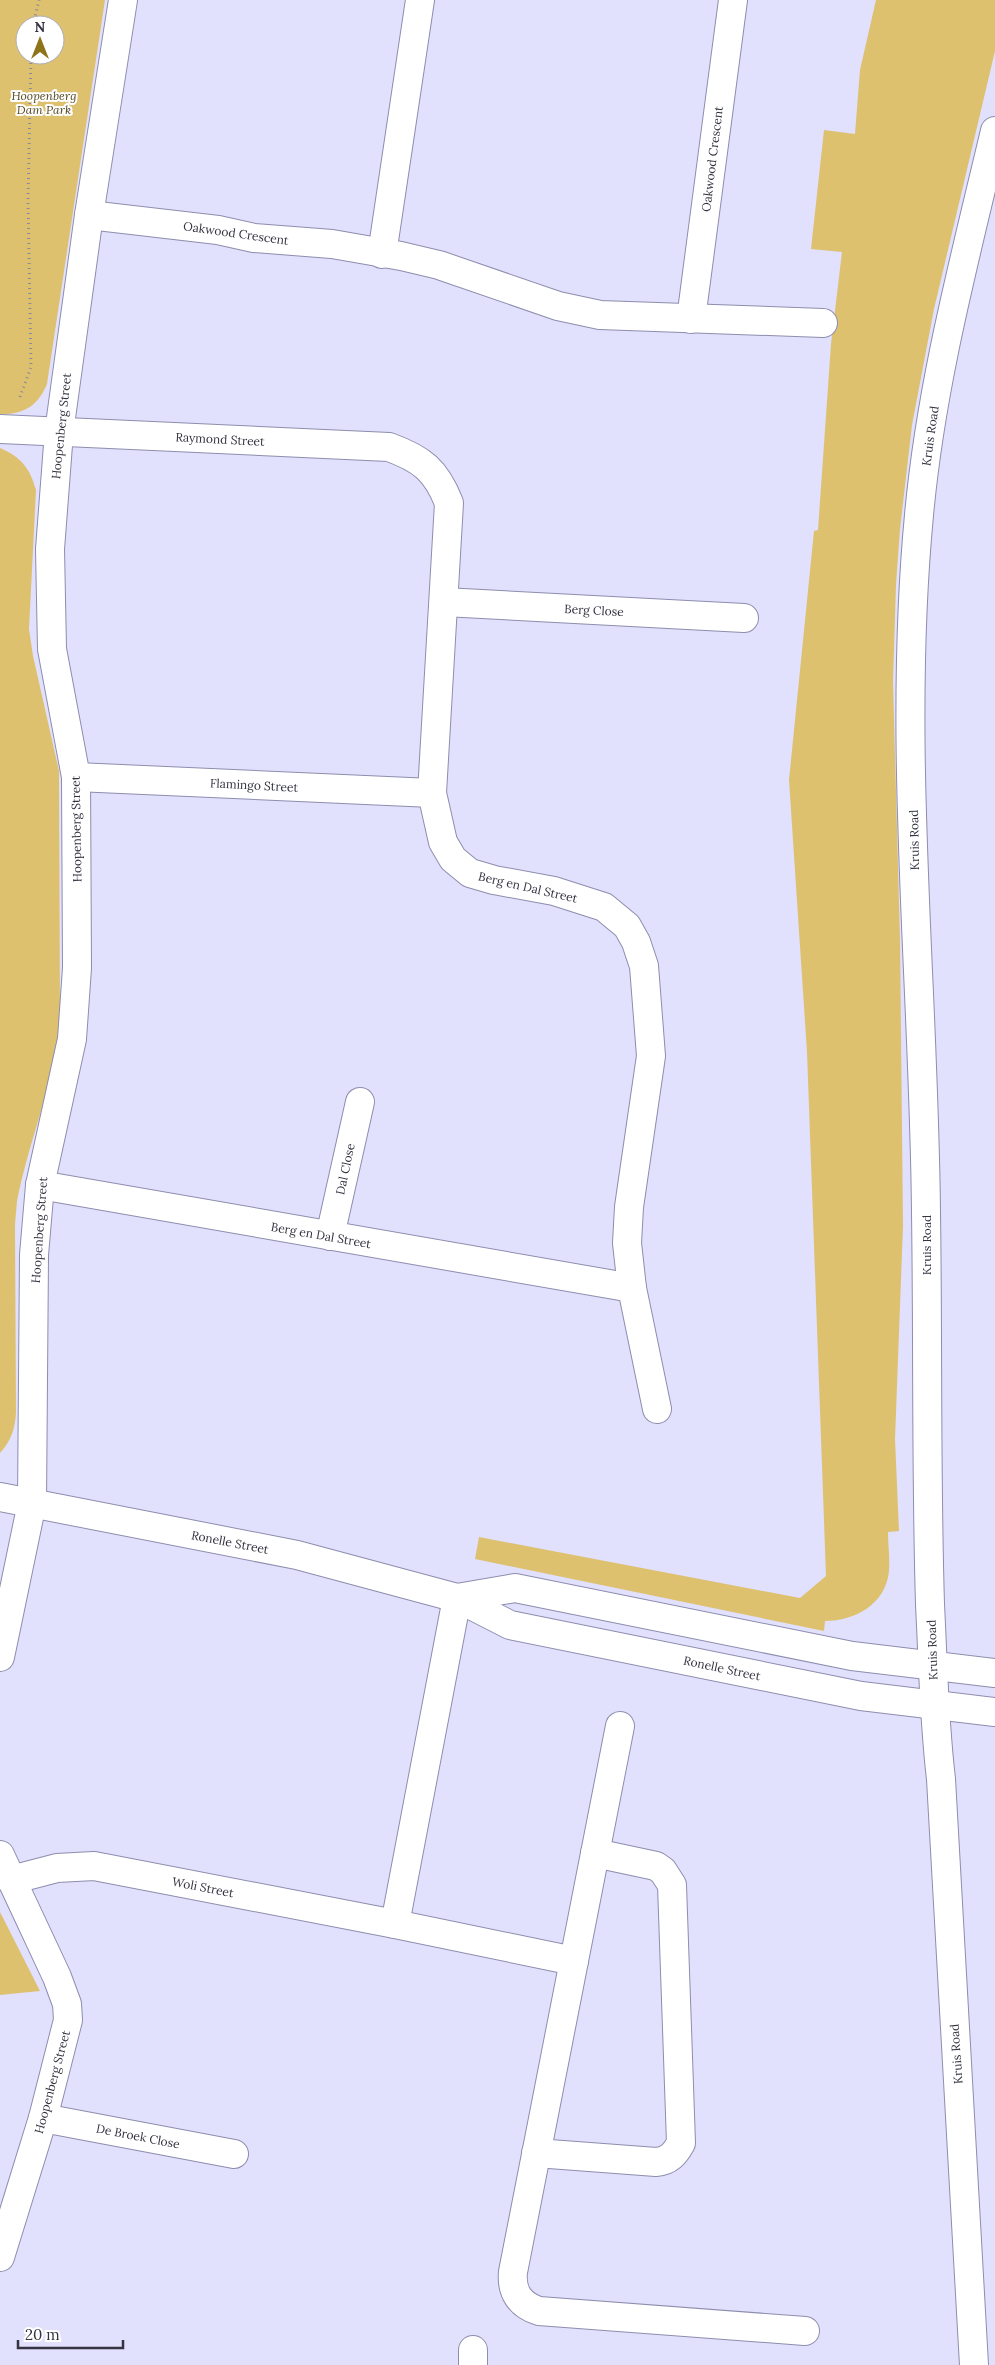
<svg xmlns="http://www.w3.org/2000/svg" width="995" height="2365" viewBox="0 0 995 2365" font-family="Lora,serif">
<style>
.green{fill:#ddc16f;fill-rule:evenodd}
.lines{fill:none;stroke-linecap:round;stroke-linejoin:round}
.minor-casing{stroke:#8d8dae;stroke-width:30}
.tertiary-casing{stroke:#8d8dae;stroke-width:30}
.path{stroke:#89889e;stroke-width:3;stroke-dasharray:1 4;stroke-linecap:butt}
.minor{stroke:#fff;stroke-width:28}
.tertiary{stroke:#fff;stroke-width:28}
.labels{text-anchor:middle;dominant-baseline:central;stroke-width:4;stroke-linejoin:round;paint-order:stroke}
.park-label{font-size:12px;font-style:italic;fill:#564a24;stroke:#fff}
.street-label{font-size:12px;fill:#333341;stroke:#fff}
</style>
<rect width="100%" height="100%" fill="#e1e0fd"/>
<g class="green">
<path d="M0,0H105L47,384C38,406 23,415 0,414ZM25,25H55V55H25Z"/>
<path d="M876,0H995V51L934,309L912,425L900,529L896,585L893,681L900,940L903,1226L895,1439L899,1531L888,1532C888,1545 890,1558 889,1571C886,1604 855,1621 825,1621L824,1631L475,1559L479,1537L800,1598L826,1576L807,1052L789,780L814,531L818,530L831,344L842,252L811,249L824,130L855,134L860,70Z"/>
<path d="M0,448C21,457 30,468 36,490L29,629L33,656L59,771L60,1016C56,1080 29,1139 17,1201L15,1224L16,1413C15,1429 11,1441 0,1453Z"/>
<path d="M0,1912L40,1991L0,1995Z"/>
</g>
<g class="lines">
<g class="minor-casing">
<g id="minor">
<path d="M89,215L218,230L254,238L332,244L401,256L439,265L558,306L600,315L823,323"/>
<path d="M382,254L420,0"/>
<path d="M691,319L733,0"/>
<path d="M0,429L389,447C422,459 436,470 449,503L432,793L443,842L453,859L470,873L494,880L554,891L604,907L627,926L636,942L644,966L651,1056L629,1207L627,1243L632,1288L657,1409"/>
<path d="M444,602L744,618"/>
<path d="M76,777L432,793"/>
<path d="M40,1185L632,1288"/>
<path d="M330,1236L360,1102"/>
<path d="M0,1497L297,1555L457,1598L510,1625L861,1696L995,1712"/>
<path d="M457,1598L515,1588L852,1656L995,1673"/>
<path d="M0,1657L32,1503L34,1255L40,1185L72,1039L77,968L76,777L52,649L50,549L59,432L89,215L123,0"/>
<path d="M620,1726L513,2272C511,2292 520,2305 539,2311L805,2331"/>
<path d="M0,1855L57,1977L67,2004L68,2020L43,2118L0,2257"/>
<path d="M11,1880L57,1868L94,1866L395,1924L574,1961"/>
<path d="M395,1924L457,1598"/>
<path d="M43,2118L234,2154"/>
<path d="M536,2153L656,2162C669,2161 675,2154 681,2143L672,1885L663,1871L656,1866L595,1853"/>
<path d="M473,2365V2350"/>
</g>
</g>
<g class="tertiary-casing">
<path id="tertiary" d="M974,2365L941,1779C934,1721 933,1663 930,1604C926,1474 928,1344 926,1213C924,981 897,747 919,515C931,384 965,258 995,131"/>
</g>
<g class="path">
<path d="M33,25L39,0"/>
<path d="M20,397L31,367L28,200L31,55"/>
</g>
<use href="#minor" class="minor"/>
<use href="#tertiary" class="tertiary"/>
</g>
<g class="labels">
<g class="park-label">
<text x="44" y="95">Hoopenberg<tspan x="44" dy="14">Dam Park</tspan></text>
</g>
<g class="street-label">
<text transform="translate(712 159) rotate(-83)">Oakwood Crescent</text>
<text transform="translate(236 233) rotate(8)">Oakwood Crescent</text>
<text transform="translate(61 426) rotate(-84)">Hoopenberg Street</text>
<text transform="translate(930 436) rotate(-82)">Kruis Road</text>
<text transform="translate(220 439) rotate(3)">Raymond Street</text>
<text transform="translate(594 610) rotate(3)">Berg Close</text>
<text transform="translate(254 785) rotate(3)">Flamingo Street</text>
<text transform="translate(76 829) rotate(-91)">Hoopenberg Street</text>
<text transform="translate(914 840) rotate(-91)">Kruis Road</text>
<text transform="translate(528 887) rotate(13)">Berg en Dal Street</text>
<text transform="translate(345 1169) rotate(-78)">Dal Close</text>
<text transform="translate(39 1230) rotate(-86)">Hoopenberg Street</text>
<text transform="translate(321 1235) rotate(10)">Berg en Dal Street</text>
<text transform="translate(926 1245) rotate(-90)">Kruis Road</text>
<text transform="translate(230 1542) rotate(11)">Ronelle Street</text>
<text transform="translate(932 1650) rotate(-92)">Kruis Road</text>
<text transform="translate(722 1668) rotate(12)">Ronelle Street</text>
<text transform="translate(203 1887) rotate(11)">Woli Street</text>
<text transform="translate(956 2054) rotate(-94)">Kruis Road</text>
<text transform="translate(52 2082) rotate(-75)">Hoopenberg Street</text>
<text transform="translate(138 2136) rotate(11)">De Broek Close</text>
</g>
</g>
<g transform="translate(40 40)"><circle r="24" fill="#ffffff" stroke="#adadb3"/>
<path d="M0-4L9 19L0 12L-9 19Z" fill="#8e7318"/>
<text y="-8" font-size="14" font-weight="bold" text-anchor="middle" fill="#333341">N</text>
</g>
<path d="M18 2340v8h105v-8" fill="none" stroke="#333341" stroke-width="2.5"/>
<text x="25" y="2340" font-size="15" fill="#333341" stroke="#ffffff" stroke-width="4" paint-order="stroke">20 m</text>
</svg>
